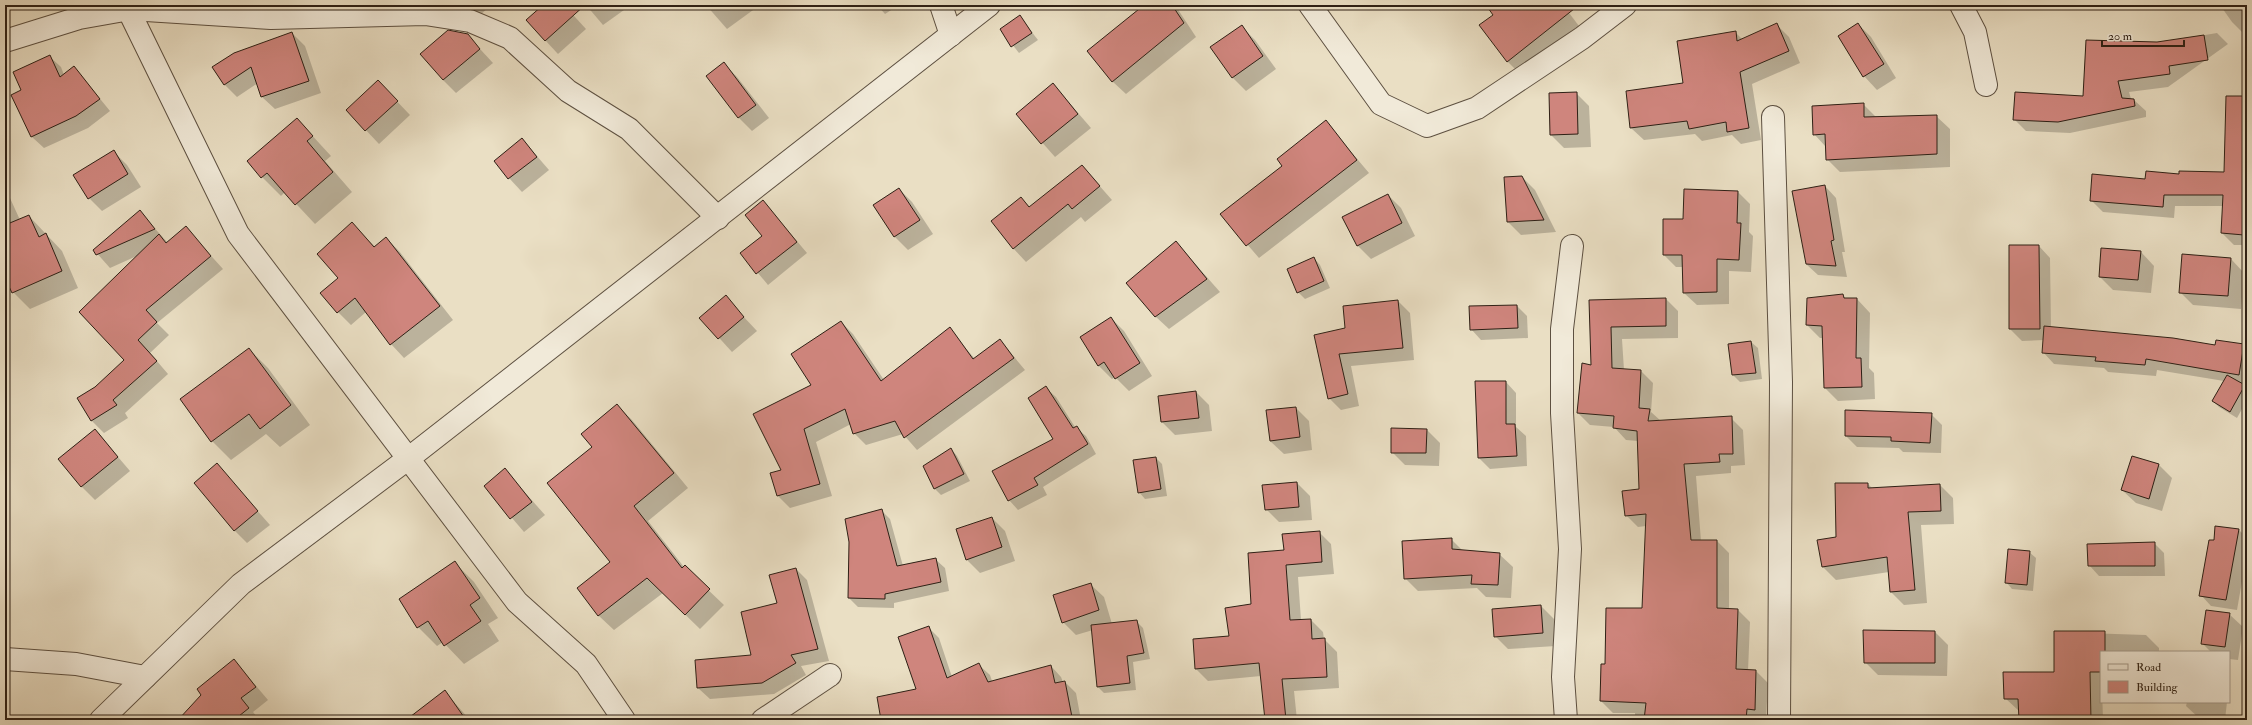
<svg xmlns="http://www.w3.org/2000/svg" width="2252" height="725" viewBox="0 0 2252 725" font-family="'IM FELL Double Pica',serif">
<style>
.shadow{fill:#0003}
.building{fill:#cf857d;stroke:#2e2015}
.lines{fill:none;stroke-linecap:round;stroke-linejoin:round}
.minor-casing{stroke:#5d5041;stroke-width:24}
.minor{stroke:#f1ead9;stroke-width:22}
</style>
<rect width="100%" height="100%" fill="#eadfc4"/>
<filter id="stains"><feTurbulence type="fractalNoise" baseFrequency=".005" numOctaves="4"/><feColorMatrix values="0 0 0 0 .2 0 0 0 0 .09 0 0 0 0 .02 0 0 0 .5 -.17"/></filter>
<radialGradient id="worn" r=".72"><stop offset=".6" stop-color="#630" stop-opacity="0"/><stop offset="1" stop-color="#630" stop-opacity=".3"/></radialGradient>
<g class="shadow">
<path d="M235,5H274L254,16Z"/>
<path d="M465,5H491L477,18Z"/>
<path d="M545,5H564L586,29L558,54L545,40Z"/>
<path d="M586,5H621L624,10L603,25Z"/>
<path d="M706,5H760L727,29Z"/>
<path d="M877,5H899L885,14Z"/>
<path d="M1146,5H1175L1196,37L1126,94L1112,81Z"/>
<path d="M1502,5H1563L1579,26L1519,73L1507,61L1494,15Z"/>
<path d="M2220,5H2247V34L2245,35L2232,22Z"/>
<path d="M1020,17L1038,40L1019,53L1001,30Z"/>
<path d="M1776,24L1789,37L1800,63L1752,84L1761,140L1741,144L1732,135L1702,141L1695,134L1644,140L1631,128L1684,84L1735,32L1743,40Z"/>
<path d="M1858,24L1871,37L1896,78L1877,90L1864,76L1839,37Z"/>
<path d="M1242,27L1255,40L1276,69L1246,91L1232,77Z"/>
<path d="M292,33L305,46L321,93L275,109L262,97L258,83L237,97L224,84Z"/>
<path d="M2217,33L2228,44L2168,87L2129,92L2131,99L2134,100L2146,111V117L2070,133L2026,131L2014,119L2084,97L2157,43Z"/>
<path d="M467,35L493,63L456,93L443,80Z"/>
<path d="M49,56L61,67L64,75L74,67L110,111L88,128L44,148L32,137L13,95L23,91Z"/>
<path d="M724,64L737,77L769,118L752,131L739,118L707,76Z"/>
<path d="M1053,84L1091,128L1055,157L1017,114Z"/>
<path d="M1576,93L1589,106L1591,147L1564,148L1551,135Z"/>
<path d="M391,95L410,115L379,144L347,110Z"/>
<path d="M2247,97V245H2234L2222,233L2223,206H2175L2174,218L2103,212L2091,200L2146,180L2225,173Z"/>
<path d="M1863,104L1876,117L1936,116L1950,129V167L1840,172L1827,159L1826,147L1814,134Z"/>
<path d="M297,119L331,156L325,161L352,192L315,224L285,192L281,196L262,177Z"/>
<path d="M1326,122L1369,173L1259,258L1222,215L1283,166Z"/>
<path d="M522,139L549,170L522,192L509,178Z"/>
<path d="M114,152L127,165L141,187L102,211L89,198Z"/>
<path d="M1082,166L1112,200L1085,222L1081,217L1026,262L1013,248L1021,198L1031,208Z"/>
<path d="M1522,177L1535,190L1556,232L1521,235L1508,222Z"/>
<path d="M1825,186L1836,198L1845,252H1842L1847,277L1818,275L1806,264Z"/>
<path d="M5,187L20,220L29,216L62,251L78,288L30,309L13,292L5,275Z"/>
<path d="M899,189L912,202L933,234L908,250L895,237L874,205Z"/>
<path d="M1738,192L1750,204L1749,232L1753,236L1751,272L1729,271V304L1697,305L1684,293V267H1676L1664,255L1684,220Z"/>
<path d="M1388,195L1401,208L1415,236L1371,259L1358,246L1344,218Z"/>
<path d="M763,201L807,253L768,285L742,254L764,236Z"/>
<path d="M140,212L168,243L186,228L223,269L157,323L169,335L150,353L168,374L125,413L128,418L104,433L92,421L78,399L95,388L125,360L139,255L110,268L94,250Z"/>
<path d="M352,223L375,247L386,238L399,251L453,320L404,358L391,344L366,312L351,325L338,312L339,278Z"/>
<path d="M1176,242L1220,292L1169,329L1155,316Z"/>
<path d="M2039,246L2050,258L2051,328L2216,346L2244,345L2247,348V385L2243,384L2247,388V400L2237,418L2219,407L2213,401L2224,381L2157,370L2156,376L2108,372L2104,368L2054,364L2043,352L2044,340L2022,341L2010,329Z"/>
<path d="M2141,252L2154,266L2151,293L2113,290L2100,277Z"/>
<path d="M1314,258L1320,265L1330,288L1305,299L1298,292Z"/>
<path d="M2231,259L2244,273L2241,309L2193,305L2180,292Z"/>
<path d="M1842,295L1846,299H1857L1870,313L1869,368L1874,373L1875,399L1838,401L1825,388L1823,338H1820L1807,325Z"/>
<path d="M725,297L757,331L732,352L701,318Z"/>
<path d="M1666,299L1678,311V338L1622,339L1624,370L1641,371L1653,383L1651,412L1661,421L1731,418L1743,430L1745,465L1731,466V473L1696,476L1701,541H1717L1729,553V610H1738L1750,622L1748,671H1756L1768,683L1766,720H1635V713H1613L1601,701L1606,665L1643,609L1646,526L1638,527L1626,515L1640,490L1638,441L1626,440L1614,427L1590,425L1578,413L1583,364L1592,366L1590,301Z"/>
<path d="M1398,301L1410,313L1414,360L1351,366L1359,406L1341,410L1329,398L1316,335L1346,329Z"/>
<path d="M1517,306L1527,316L1528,338L1481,340L1471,329Z"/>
<path d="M1111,318L1124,331L1152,376L1129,391L1115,377L1112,379L1099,366L1081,337Z"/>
<path d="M841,322L853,334L884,380L949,329L975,359L1000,340L1025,370L917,450L903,434L866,445L854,433L851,424L816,442L832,496L790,508L778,496L772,474L782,471L812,385Z"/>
<path d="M1751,342L1758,348L1762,379L1740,382L1733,375L1729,344Z"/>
<path d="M249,349L268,368L310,425L280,447L266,434L231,460L212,441Z"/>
<path d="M1506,382L1516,393V427L1526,436L1527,466L1490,469L1479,458Z"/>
<path d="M1046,388L1056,397L1075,427L1086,436L1096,454L1043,487L1047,495L1018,510L1009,500L1054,439Z"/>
<path d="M1196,392L1209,405L1212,431L1175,435L1162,422Z"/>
<path d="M617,405L632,420L688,488L648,521L684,567L724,605L700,629L663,593L614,630L599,616L578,588L612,562L593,447Z"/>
<path d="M1296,408L1309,421L1312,450L1284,454L1270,441L1267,411Z"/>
<path d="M1931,414L1942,425L1941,453L1903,452L1899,448L1857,447L1846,436Z"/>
<path d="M95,430L130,471L95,500L81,486Z"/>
<path d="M1427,430L1440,443L1439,466L1405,465L1392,452Z"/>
<path d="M951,449L957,456L970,481L941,495L935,489Z"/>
<path d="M1156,458L1162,464L1167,496L1145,499L1139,492Z"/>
<path d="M217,465L270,525L247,543L234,530Z"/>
<path d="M2159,465L2172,478L2162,511L2136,503L2122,490Z"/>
<path d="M505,470L545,515L524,532L485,486Z"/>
<path d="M1297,483L1310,496L1312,520L1279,522L1266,509Z"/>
<path d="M1868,484L1872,488L1940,485L1953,498L1954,524L1921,525L1927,603L1904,605L1891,592L1889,572L1836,580L1822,566Z"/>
<path d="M881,510L890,519L903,566L935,559L945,568L949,591L894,603V608L858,607L849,598Z"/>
<path d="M992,518L1005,531L1015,561L980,573L967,560Z"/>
<path d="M2239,530L2247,538V553L2237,610L2211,606L2201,595L2215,541Z"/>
<path d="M1319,532L1331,544L1334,574L1298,577L1301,620H1311L1323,632L1324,639L1337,652L1339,688L1294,691L1297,720H1266L1261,676L1208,681L1196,669L1230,637L1285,551Z"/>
<path d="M1451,539L1463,551L1499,554L1513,567L1511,598L1486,597L1477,588L1418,591L1405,578Z"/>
<path d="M2154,543L2164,553L2165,576H2099L2089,565Z"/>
<path d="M2029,552L2036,558L2033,591L2012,589L2006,582Z"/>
<path d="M455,563L474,582L498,618L488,624L499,641L464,664L443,642L437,646L418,627Z"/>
<path d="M796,569L807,580L829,661L801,666L806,675L774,694L710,699L698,688L753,656Z"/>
<path d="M1090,584L1104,597L1112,624L1136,621L1143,628L1150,659L1133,662L1136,690L1104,693L1098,687L1093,630L1076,635L1063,622Z"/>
<path d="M1541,606L1554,619L1556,646L1508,649L1495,636Z"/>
<path d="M2229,614L2243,627L2238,660L2229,659V652H2211L2202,643Z"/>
<path d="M928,627L939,638L952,677L979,665L990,675L992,681L1051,666L1061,677L1063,682H1065L1076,693L1081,720H882L918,690Z"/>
<path d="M1935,632L1948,645L1947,676L1878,675L1865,662Z"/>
<path d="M2055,632L2146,635L2159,648V652H2101L2103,720H2020L2019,711L2005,698L2055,673Z"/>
<path d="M234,660L268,700L253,712L260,720H179Z"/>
<path d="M445,692L470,720H407Z"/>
<path d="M2187,702H2227L2225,720L2200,719L2186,706Z"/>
</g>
<g class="building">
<path d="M543,5H585L545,41L526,20Z"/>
<path d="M1144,5H1172L1184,23L1112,82L1087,51Z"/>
<path d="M1486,5H1579L1507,62L1479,25L1493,15Z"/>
<path d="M1020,15L1032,33L1011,47L1000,29Z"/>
<path d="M1777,23L1789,51L1740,72L1749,128L1727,132L1726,122L1689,129L1687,121L1630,128L1626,91L1683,83L1677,41L1736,31L1737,41Z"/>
<path d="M1858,23L1884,64L1863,77L1838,36Z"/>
<path d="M1242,25L1263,56L1232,78L1210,47Z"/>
<path d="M448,30L468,34L480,49L443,80L420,54Z"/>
<path d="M292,32L309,81L261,97L251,67L224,85L212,67L234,53Z"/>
<path d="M2204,35L2208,60L2169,66L2170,74L2118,81L2122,98L2134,99L2135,106L2058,122L2013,120L2015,92L2083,96L2086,40L2157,42Z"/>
<path d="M50,55L60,77L74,66L100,99L76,116L31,137L11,95L21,90L13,72Z"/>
<path d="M724,62L756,105L738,118L706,76Z"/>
<path d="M378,80L398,101L365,131L346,110Z"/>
<path d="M1053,83L1078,114L1041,144L1016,114Z"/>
<path d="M1577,92L1578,134L1550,135L1549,93Z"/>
<path d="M2226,96H2247V192L2244,235L2221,233L2223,195H2164L2163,207L2090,201L2092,174L2145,179L2146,171L2179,174V171L2224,172Z"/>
<path d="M1864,103V117L1937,115V154L1826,160L1825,134L1813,135L1812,106Z"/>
<path d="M297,118L313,136L307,141L333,172L295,205L267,173L261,178L247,161Z"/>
<path d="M1326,120L1357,160L1246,246L1220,214L1282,166L1277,159Z"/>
<path d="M522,138L537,157L508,179L494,161Z"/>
<path d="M114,150L128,174L88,199L73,175Z"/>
<path d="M1082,165L1100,186L1072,209L1068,204L1013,249L991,221L1021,197L1029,207Z"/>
<path d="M1522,176L1544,220L1507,222L1504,177Z"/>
<path d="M1825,185L1834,240L1831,241L1836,266L1806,264L1792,191Z"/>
<path d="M899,188L920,220L894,237L873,205Z"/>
<path d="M1684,189L1738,191L1737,223H1741L1739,260L1717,259V292L1683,293L1682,255H1663V219H1683Z"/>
<path d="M1388,194L1402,223L1357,246L1342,217Z"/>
<path d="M763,200L797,242L756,274L740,253L762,236L745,215Z"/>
<path d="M140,210L155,229L96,255L93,250Z"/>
<path d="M29,215L39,237L46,233L62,271L12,293L5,278V225Z"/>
<path d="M352,222L374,247L386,237L440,306L390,345L355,298L337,313L320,293L338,278L317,254Z"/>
<path d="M186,226L211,256L146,310L157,322L138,340L157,361L113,400L117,405L91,421L77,398L95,387L124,360L79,312L159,234L166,243Z"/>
<path d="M1176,241L1207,279L1155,317L1126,283Z"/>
<path d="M2009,245H2039L2040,329H2009Z"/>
<path d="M2101,248L2141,251L2138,280L2099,277Z"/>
<path d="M2182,254L2231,258L2228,296L2179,293Z"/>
<path d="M1314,257L1324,281L1297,293L1287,269Z"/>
<path d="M1843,294L1844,298H1857L1856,358H1861L1862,387L1824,388L1822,326L1806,325L1807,298Z"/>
<path d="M726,295L744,317L718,339L699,318Z"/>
<path d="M1666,298V326L1611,327L1612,368L1641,370L1639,408L1650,409L1648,421L1732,416L1733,454H1719L1720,462L1684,464L1691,540H1717V608L1738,609L1736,669L1756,670L1755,710L1747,709L1746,720H1644L1646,703L1600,701L1601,664H1605L1606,608H1642L1646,514L1625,516L1622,491L1639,489L1637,431L1613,428L1614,416L1577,413L1582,363L1591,365L1589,300Z"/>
<path d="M1398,300L1403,348L1339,354L1348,394L1328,399L1314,335L1345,328L1343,306Z"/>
<path d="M1517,305L1518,328L1470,330L1469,306Z"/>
<path d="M1111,317L1140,363L1115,379L1104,362L1098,366L1080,337Z"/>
<path d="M841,321L881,381L950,327L973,359L1000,339L1014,358L904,438L895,421L853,434L845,409L804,429L820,484L777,496L770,473L781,470L753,414L811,385L791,354Z"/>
<path d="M2044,326L2173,338L2215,345L2216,340L2244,344L2239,375L2146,359L2145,365L2095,361L2096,357L2042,353Z"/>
<path d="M1751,341L1756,373L1732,375L1728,344Z"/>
<path d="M249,348L291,405L260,429L249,414L211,442L180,399Z"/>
<path d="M2227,375L2245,385L2230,412L2212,401Z"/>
<path d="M1475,381H1506V424H1515L1517,456L1478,458Z"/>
<path d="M1046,386L1073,428L1077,426L1088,444L1034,478L1038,485L1008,501L992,471L1053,439L1028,398Z"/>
<path d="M1196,391L1199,418L1161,422L1158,396Z"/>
<path d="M617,404L674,473L634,506L682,568L685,565L710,589L685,615L647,578L598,616L577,588L610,562L547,483L592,447L581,434Z"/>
<path d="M1296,407L1300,437L1270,441L1266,410Z"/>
<path d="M1845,410L1932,413L1930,443L1891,441V437L1845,436Z"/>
<path d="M1391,428L1427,429L1426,453H1391Z"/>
<path d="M95,429L118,457L81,487L58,459Z"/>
<path d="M951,448L964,474L934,489L923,466Z"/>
<path d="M2132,456L2159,464L2149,499L2121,490Z"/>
<path d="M1156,457L1161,489L1138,493L1133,460Z"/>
<path d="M217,463L258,511L234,531L194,483Z"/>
<path d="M505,468L532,502L510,519L484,486Z"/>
<path d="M1297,482L1299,507L1265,510L1262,485Z"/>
<path d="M1835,483H1868V488L1940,484L1941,511L1908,512L1915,590L1890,592L1887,557L1822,567L1817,540L1836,537Z"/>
<path d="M882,509L897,566L936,558L941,582L885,594V599L848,598L849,542L845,519Z"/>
<path d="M992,517L1002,547L966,560L956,529Z"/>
<path d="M2215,526L2239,529L2226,600L2199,596L2209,540H2214Z"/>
<path d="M1320,531L1322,562L1286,565L1290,620L1311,619L1312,639L1325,638L1327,677L1282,679L1286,720H1265L1259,663L1195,669L1193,639L1229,636L1225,608L1251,604L1248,553L1284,550L1282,534Z"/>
<path d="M1452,538V549L1500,553L1498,585L1471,584L1472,575L1404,579L1402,541Z"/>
<path d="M2155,542V566H2088L2087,544Z"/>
<path d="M2008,549L2030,551L2027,585L2005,583Z"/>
<path d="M455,561L480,598L470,605L481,621L444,646L428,621L417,628L399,599Z"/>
<path d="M796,568L818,649L791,655L796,663L762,683L697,688L695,660L751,655L741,612L777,603L769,575Z"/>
<path d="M1091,583L1099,610L1062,623L1053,595Z"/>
<path d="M1541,605L1543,633L1494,637L1492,609Z"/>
<path d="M2206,610L2230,613L2225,647L2201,644Z"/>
<path d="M1137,620L1144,653L1127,656L1130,683L1097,687L1091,625Z"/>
<path d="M929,626L947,678L979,663L988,682L1051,665L1055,683L1065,681L1072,717L1055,720H881L877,697L916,689L898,637Z"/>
<path d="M1863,630L1935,631V663H1864Z"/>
<path d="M2054,631H2105V652H2101V672H2090L2091,720H2019L2018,699H2004L2003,672H2054Z"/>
<path d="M234,659L256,687L241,698L249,708L234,720H178L201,695L197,689Z"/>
<path d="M445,690L466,720H406Z"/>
</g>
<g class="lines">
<g class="minor-casing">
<g id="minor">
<path d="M126,5L238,234L517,602L586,664L624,720"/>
<path d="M941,5L951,35"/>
<path d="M1310,5L1381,104L1427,126L1477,108L1582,38L1625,5"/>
<path d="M1961,5L1975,32L1986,85"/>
<path d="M5,41L79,18L130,9L271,18L425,14L470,21L510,38L568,91L629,129L718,218"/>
<path d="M1773,117L1781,382L1779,720"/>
<path d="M5,659L76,664L145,677"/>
<path d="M101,720L241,584L409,458L989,5"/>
<path d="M763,720L830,675"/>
<path d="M1566,720L1563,677L1570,549L1562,413V329L1572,246"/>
</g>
</g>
<use href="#minor" class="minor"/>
</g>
<rect width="2252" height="725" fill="none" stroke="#eadfc4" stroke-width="20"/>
<rect x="6" y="6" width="2240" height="713" fill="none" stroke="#2e2015" stroke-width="2"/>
<rect x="10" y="10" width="2232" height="705" fill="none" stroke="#2e2015"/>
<rect x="2100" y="651" width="130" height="52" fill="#f1ead9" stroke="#a3998b"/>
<rect x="2108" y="664" width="20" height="6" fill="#f1ead9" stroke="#a3998b"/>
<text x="2136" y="671" font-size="12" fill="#2e2015">Road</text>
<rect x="2108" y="681" width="20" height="12" fill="#cf857d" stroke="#a3998b"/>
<text x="2136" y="691" font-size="12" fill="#2e2015">Building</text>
<path d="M2102 40v6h82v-6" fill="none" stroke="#2e2015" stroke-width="2"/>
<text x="2108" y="40" font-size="12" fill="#2e2015" stroke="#f1ead9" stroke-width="3" paint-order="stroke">20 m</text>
<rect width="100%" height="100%" filter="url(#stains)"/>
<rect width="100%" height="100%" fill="url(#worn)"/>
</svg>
